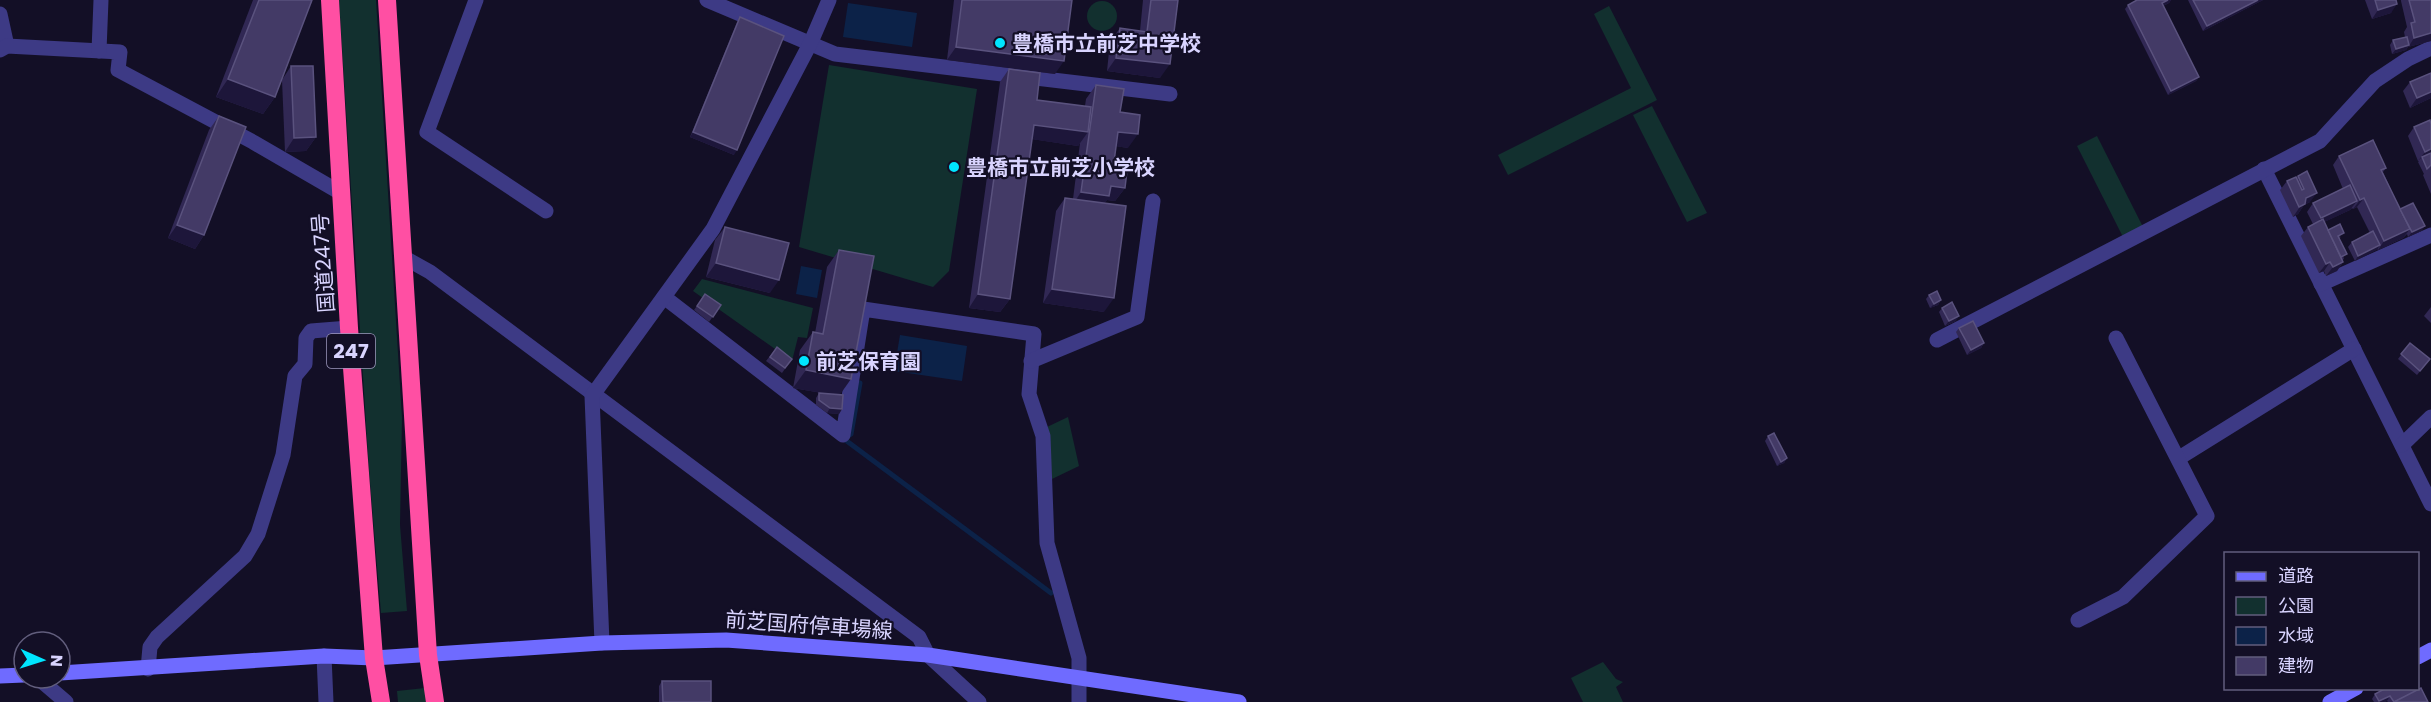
<svg xmlns="http://www.w3.org/2000/svg" width="2431" height="702" viewBox="0 0 2431 702" font-family="Poppins,'Noto Sans JP',sans-serif">
<style>
.green{fill:#12302f}
.water{fill:#0c2248}
.lines{fill:none;stroke-linecap:round;stroke-linejoin:round}
.stream{stroke:#0c2248;stroke-width:5}
.street{stroke:#3d3a85;stroke-width:15}
.secondary{stroke:#6f6bff;stroke-width:15}
.highway{stroke:#ff4fa3;stroke-width:18}
.wall{fill:#312854}
.shaded-wall{fill:#1d163a}
.building{fill:#433a66;stroke:#5a527e;stroke-width:1.5}
.poi-dot{fill:#00e5ff;stroke:#130f26;stroke-width:2}
.labels{text-anchor:middle;dominant-baseline:central;stroke-width:4.5;stroke-linejoin:round;paint-order:stroke}
.shield{fill:#130f26;stroke:#9e99be;stroke-width:1.5}
.shield-label{font-size:20px;font-weight:bold;fill:#d9d4ff}
.poi-label{font-size:21px;font-weight:bold;fill:#d9d4ff;stroke:#130f26;text-anchor:start}
.street-label{font-size:21px;fill:#d9d4ff;stroke:#130f26}
</style>
<rect width="100%" height="100%" fill="#130f26"/>
<g class="green">
<path d="M339,0H376L402,418L400,525L407,611L381,613L369,470Z"/>
<circle cx="1102" cy="16" r="15"/>
<path d="M1609,6L1657,100L1508,175L1498,155L1631,88L1594,14Z"/>
<path d="M829,65L977,89L949,271L933,287L799,247Z"/>
<path d="M1652,106L1707,213L1687,222L1633,115Z"/>
<path d="M2097,136L2143,227L2123,237L2077,146Z"/>
<path d="M702,279L813,308L807,338L798,337L792,361L693,291Z"/>
<path d="M1068,417L1079,466L1052,479L1047,427Z"/>
<path d="M1603,662L1616,679L1623,682L1616,687L1623,702H1583L1571,678Z"/>
<path d="M425,688L426,702H398L397,691Z"/>
</g>
<g class="water">
<path d="M848,3L917,13L912,47L843,37Z"/>
<path d="M801,266L822,270L817,298L796,294Z"/>
<path d="M900,335L967,346L962,381L894,371Z"/>
</g>
<g class="lines">
<path class="stream" d="M860,383L851,434L844,439L1051,593"/>
<g class="street">
<path d="M476,0L427,132L546,211"/>
<path d="M707,0L835,54L1170,94"/>
<path d="M0,14L7,46"/>
<path d="M0,50L7,46L120,52L118,70L253,142L341,193"/>
<path d="M99,51L101,0"/>
<path d="M2264,169L2431,504"/>
<path d="M403,257L430,272L919,637L928,655L979,702"/>
<path d="M2321,284L2431,235"/>
<path d="M664,297L843,435L863,309L1034,334L1029,394L1043,436L1047,543L1079,658V702"/>
<path d="M1937,340L2320,141L2375,81L2408,59L2431,48"/>
<path d="M1031,361L1137,317L1153,201"/>
<path d="M2402,445L2431,417"/>
<path d="M2179,458L2354,349"/>
<path d="M2078,620L2123,597L2207,516L2116,338"/>
<path d="M602,643L592,396L713,229L811,42L829,0"/>
<path d="M324,656L326,702"/>
<path d="M148,669L150,647L157,637L245,556L258,534L283,455L295,376L305,364L306,338L311,331L349,328"/>
<path d="M38,678L66,702"/>
</g>
<g class="secondary">
<path d="M2418,657L2431,650"/>
<path d="M60,673L324,656L374,658L602,643L726,640L928,655L1239,702"/>
<path d="M0,676L24,675"/>
<path d="M2330,702L2356,688"/>
</g>
<g class="highway">
<path d="M330,0L349,328L374,658L381,702"/>
<path d="M387,0L428,655L435,702"/>
</g>
</g>
<g class="wall">
<path d="M253,0H312L275,97L263,114L216,97Z"/>
<path d="M954,0H1072L1055,74L947,60Z"/>
<path d="M1143,0H1178L1160,78L1107,71L1110,42L1120,28L1140,31Z"/>
<path d="M2137,0H2171L2169,3L2163,6L2199,77L2196,81L2168,95L2125,9L2128,5Z"/>
<path d="M2188,0H2263L2203,31Z"/>
<path d="M2365,0H2396L2391,13L2372,19Z"/>
<path d="M2401,0H2431V41L2408,47L2406,50L2392,54L2390,45L2393,40L2405,37L2404,32L2407,27L2401,1Z"/>
<path d="M740,17L734,155L690,137L737,22Z"/>
<path d="M291,66L316,137L306,151L285,152L282,80Z"/>
<path d="M1009,69L1037,100L1085,106L1086,99L1096,85L1120,112L1128,148L1116,146L1113,169L1125,188L1115,201L1107,200L1104,203V312L1043,303L1056,211L1065,198L1073,199L1080,143L1078,146L1032,139L1010,299L1000,312L969,308L1000,82Z"/>
<path d="M2431,73V98L2410,108L2403,91L2410,82Z"/>
<path d="M219,116L204,235L195,249L168,238L209,130Z"/>
<path d="M2431,124V194L2423,175L2424,174L2418,162L2419,161H2418L2408,136L2414,127Z"/>
<path d="M2339,156L2386,168L2383,172L2400,209L2425,226L2421,231L2408,237L2407,234L2403,238L2378,250L2377,249L2355,261L2348,247L2352,242L2370,233L2357,207L2353,209L2352,208L2350,210L2324,222L2328,230L2341,237L2339,238L2344,259L2342,260L2343,262L2337,271L2326,276L2324,271L2319,273L2301,236L2308,227L2313,224L2307,212L2313,203L2343,189L2333,165Z"/>
<path d="M2298,176L2310,202L2304,205L2298,214L2293,217L2280,190L2287,181L2296,178Z"/>
<path d="M725,227L770,293L706,277L715,240Z"/>
<path d="M839,250L840,394L842,409L839,414L827,413L816,405V398L819,393H822L793,388L800,350L813,332L815,333L827,267Z"/>
<path d="M705,294L721,305L709,322L694,310Z"/>
<path d="M1929,295L1941,300L1938,305L1930,308L1926,299Z"/>
<path d="M2431,307V323L2424,316Z"/>
<path d="M1942,308L1956,321L1945,326L1939,312Z"/>
<path d="M1959,328L1984,343L1981,348L1967,355L1956,332Z"/>
<path d="M2410,343L2430,359L2417,375L2398,359Z"/>
<path d="M777,347L792,359L782,373L766,361Z"/>
<path d="M1768,436L1787,458L1784,463L1777,466L1765,441Z"/>
<path d="M662,681L711,702H659V686Z"/>
<path d="M2417,691L2428,702H2388L2387,701L2384,702H2374L2372,699L2375,694Z"/>
</g>
<g class="shaded-wall">
<path d="M2168,0H2171L2169,3L2158,8L2162,3Z"/>
<path d="M2258,0H2263L2203,31L2207,26Z"/>
<path d="M2397,4L2391,13L2372,19L2378,10Z"/>
<path d="M2431,33V41L2408,47L2406,50L2392,54L2396,49L2409,46L2414,38Z"/>
<path d="M956,47L1064,61L1055,74L947,60Z"/>
<path d="M1116,58L1170,64L1160,78L1107,71Z"/>
<path d="M2199,77L2196,81L2168,95L2171,91Z"/>
<path d="M228,79L275,97L263,114L216,97Z"/>
<path d="M2431,92V98L2410,108L2417,98Z"/>
<path d="M1034,125L1088,132L1078,146L1024,138Z"/>
<path d="M693,132L737,150L734,155L690,137Z"/>
<path d="M1118,132L1138,134L1128,148L1108,145Z"/>
<path d="M316,137L306,151L285,152L294,138Z"/>
<path d="M2431,149V156L2422,157L2418,161L2425,152Z"/>
<path d="M1111,186L1125,188L1115,201L1107,200L1100,210L1072,206L1081,192Z"/>
<path d="M2317,193L2310,202L2304,205L2298,214L2293,217L2306,198Z"/>
<path d="M2364,198L2357,207L2353,209L2360,200Z"/>
<path d="M2357,201L2350,210L2314,227L2321,218Z"/>
<path d="M177,225L204,235L195,249L168,238Z"/>
<path d="M2425,226L2421,231L2408,237L2412,232Z"/>
<path d="M2410,229L2403,238L2378,250L2384,241Z"/>
<path d="M2380,245L2377,250L2355,261L2358,256Z"/>
<path d="M2330,262L2324,271L2319,273L2326,264Z"/>
<path d="M2343,262L2337,271L2326,276L2333,267Z"/>
<path d="M716,263L779,280L770,293L706,277Z"/>
<path d="M1052,289L1114,298L1104,312L1043,303Z"/>
<path d="M978,294L1010,299L1000,312L969,308Z"/>
<path d="M1941,300L1938,305L1930,308L1934,304Z"/>
<path d="M1959,316L1956,321L1945,326L1949,321Z"/>
<path d="M1984,343L1981,348L1967,355L1971,350Z"/>
<path d="M806,370L851,379L839,396L793,388Z"/>
<path d="M830,408L842,409L839,414L827,413Z"/>
<path d="M1787,458L1784,463L1777,466L1781,462Z"/>
<path d="M2390,696L2387,701L2384,702H2378Z"/>
</g>
<g class="building">
<path d="M259,0H312L275,97L228,79Z"/>
<path d="M962,0H1072L1064,61L956,47Z"/>
<path d="M1151,0H1178L1170,64L1116,58L1120,28L1147,32Z"/>
<path d="M2137,0H2168L2162,3L2199,77L2171,91L2128,5Z"/>
<path d="M2193,0H2258L2207,26Z"/>
<path d="M2375,0H2396L2397,4L2378,10Z"/>
<path d="M2409,0H2431V33L2414,38L2411,23L2415,22Z"/>
<path d="M740,17L784,36L737,150L693,132Z"/>
<path d="M2407,37L2409,45L2396,49L2393,40Z"/>
<path d="M291,66H313L316,137L294,138Z"/>
<path d="M1009,69L1040,73L1037,100L1091,107L1088,132L1034,125L1010,299L978,294Z"/>
<path d="M2431,73V92L2417,98L2410,82Z"/>
<path d="M1096,85L1124,89L1120,112L1140,115L1138,134L1118,132L1113,169L1127,171L1125,188L1111,186L1109,196L1081,192Z"/>
<path d="M219,116L246,127L204,235L177,225Z"/>
<path d="M2430,120L2431,124V149L2425,152L2414,127Z"/>
<path d="M2373,140L2386,168L2381,170L2410,229L2384,241L2364,198L2360,200L2339,156Z"/>
<path d="M2431,153V165L2427,169L2422,157Z"/>
<path d="M2307,171L2317,193L2306,198L2305,204L2299,207L2287,181L2296,177L2302,190L2304,189L2298,176Z"/>
<path d="M2350,185L2357,201L2321,218L2313,203Z"/>
<path d="M1065,198L1126,206L1114,298L1052,289Z"/>
<path d="M2413,203L2425,226L2412,232L2400,209Z"/>
<path d="M2323,219L2343,262L2333,267L2330,262L2326,264L2308,227Z"/>
<path d="M2340,224L2344,233L2338,236L2347,254L2341,257L2328,230Z"/>
<path d="M725,227L789,243L779,280L716,263Z"/>
<path d="M2373,231L2380,245L2358,256L2352,242Z"/>
<path d="M839,250L874,256L851,379L806,370L813,332L823,334Z"/>
<path d="M1937,291L1941,300L1934,304L1929,295Z"/>
<path d="M705,294L721,305L713,317L697,306Z"/>
<path d="M1952,302L1959,316L1949,321L1942,308Z"/>
<path d="M1973,321L1984,343L1971,350L1959,328Z"/>
<path d="M2410,343L2430,359L2420,371L2401,354Z"/>
<path d="M777,347L792,359L785,368L770,357Z"/>
<path d="M819,393L843,395L842,409L830,408L819,400Z"/>
<path d="M1774,433L1787,458L1781,462L1768,436Z"/>
<path d="M662,681H711V702H663Z"/>
<path d="M2386,688H2416L2417,691L2394,702L2390,696L2379,701L2375,694Z"/>
<path d="M2421,688L2428,702H2394Z"/>
</g>
<g class="poi-dot">
<circle cx="1000" cy="43" r="6"/>
<circle cx="954" cy="167" r="6"/>
<circle cx="804" cy="361" r="6"/>
</g>
<g class="labels">
<rect class="shield" x="327" y="334" width="48" height="34" rx="4.5"/>
<g class="shield-label">
<text x="351" y="351">247</text>
</g>
<g class="poi-label">
<text x="1012" y="43">豊橋市立前芝中学校</text>
<text x="966" y="167">豊橋市立前芝小学校</text>
<text x="816" y="361">前芝保育園</text>
</g>
<g class="street-label">
<text transform="translate(323 263) rotate(-94)">国道247号</text>
<text transform="translate(809 625) rotate(4)">前芝国府停車場線</text>
</g>
</g>
<rect x="2224" y="552" width="195" height="138" fill="#130f26" stroke="#625e7d" stroke-width="1.5"/>
<rect x="2236" y="572" width="30" height="9" fill="#6f6bff" stroke="#625e7d" stroke-width="1.5"/>
<text x="2278" y="582" font-size="18" fill="#d9d4ff">道路</text>
<rect x="2236" y="597" width="30" height="18" fill="#12302f" stroke="#625e7d" stroke-width="1.5"/>
<text x="2278" y="612" font-size="18" fill="#d9d4ff">公園</text>
<rect x="2236" y="627" width="30" height="18" fill="#0c2248" stroke="#625e7d" stroke-width="1.5"/>
<text x="2278" y="642" font-size="18" fill="#d9d4ff">水域</text>
<rect x="2236" y="657" width="30" height="18" fill="#433a66" stroke="#625e7d" stroke-width="1.5"/>
<text x="2278" y="672" font-size="18" fill="#d9d4ff">建物</text>
<g transform="translate(42 660) rotate(93)"><circle r="28" fill="#130f26" stroke="#625e7d" stroke-width="1.5"/>
<path d="M0-4.5L10 22L0 15L-10 22Z" fill="#00e5ff"/>
<text y="-9" font-size="16" font-weight="bold" text-anchor="middle" fill="#d9d4ff">N</text>
</g>
</svg>
